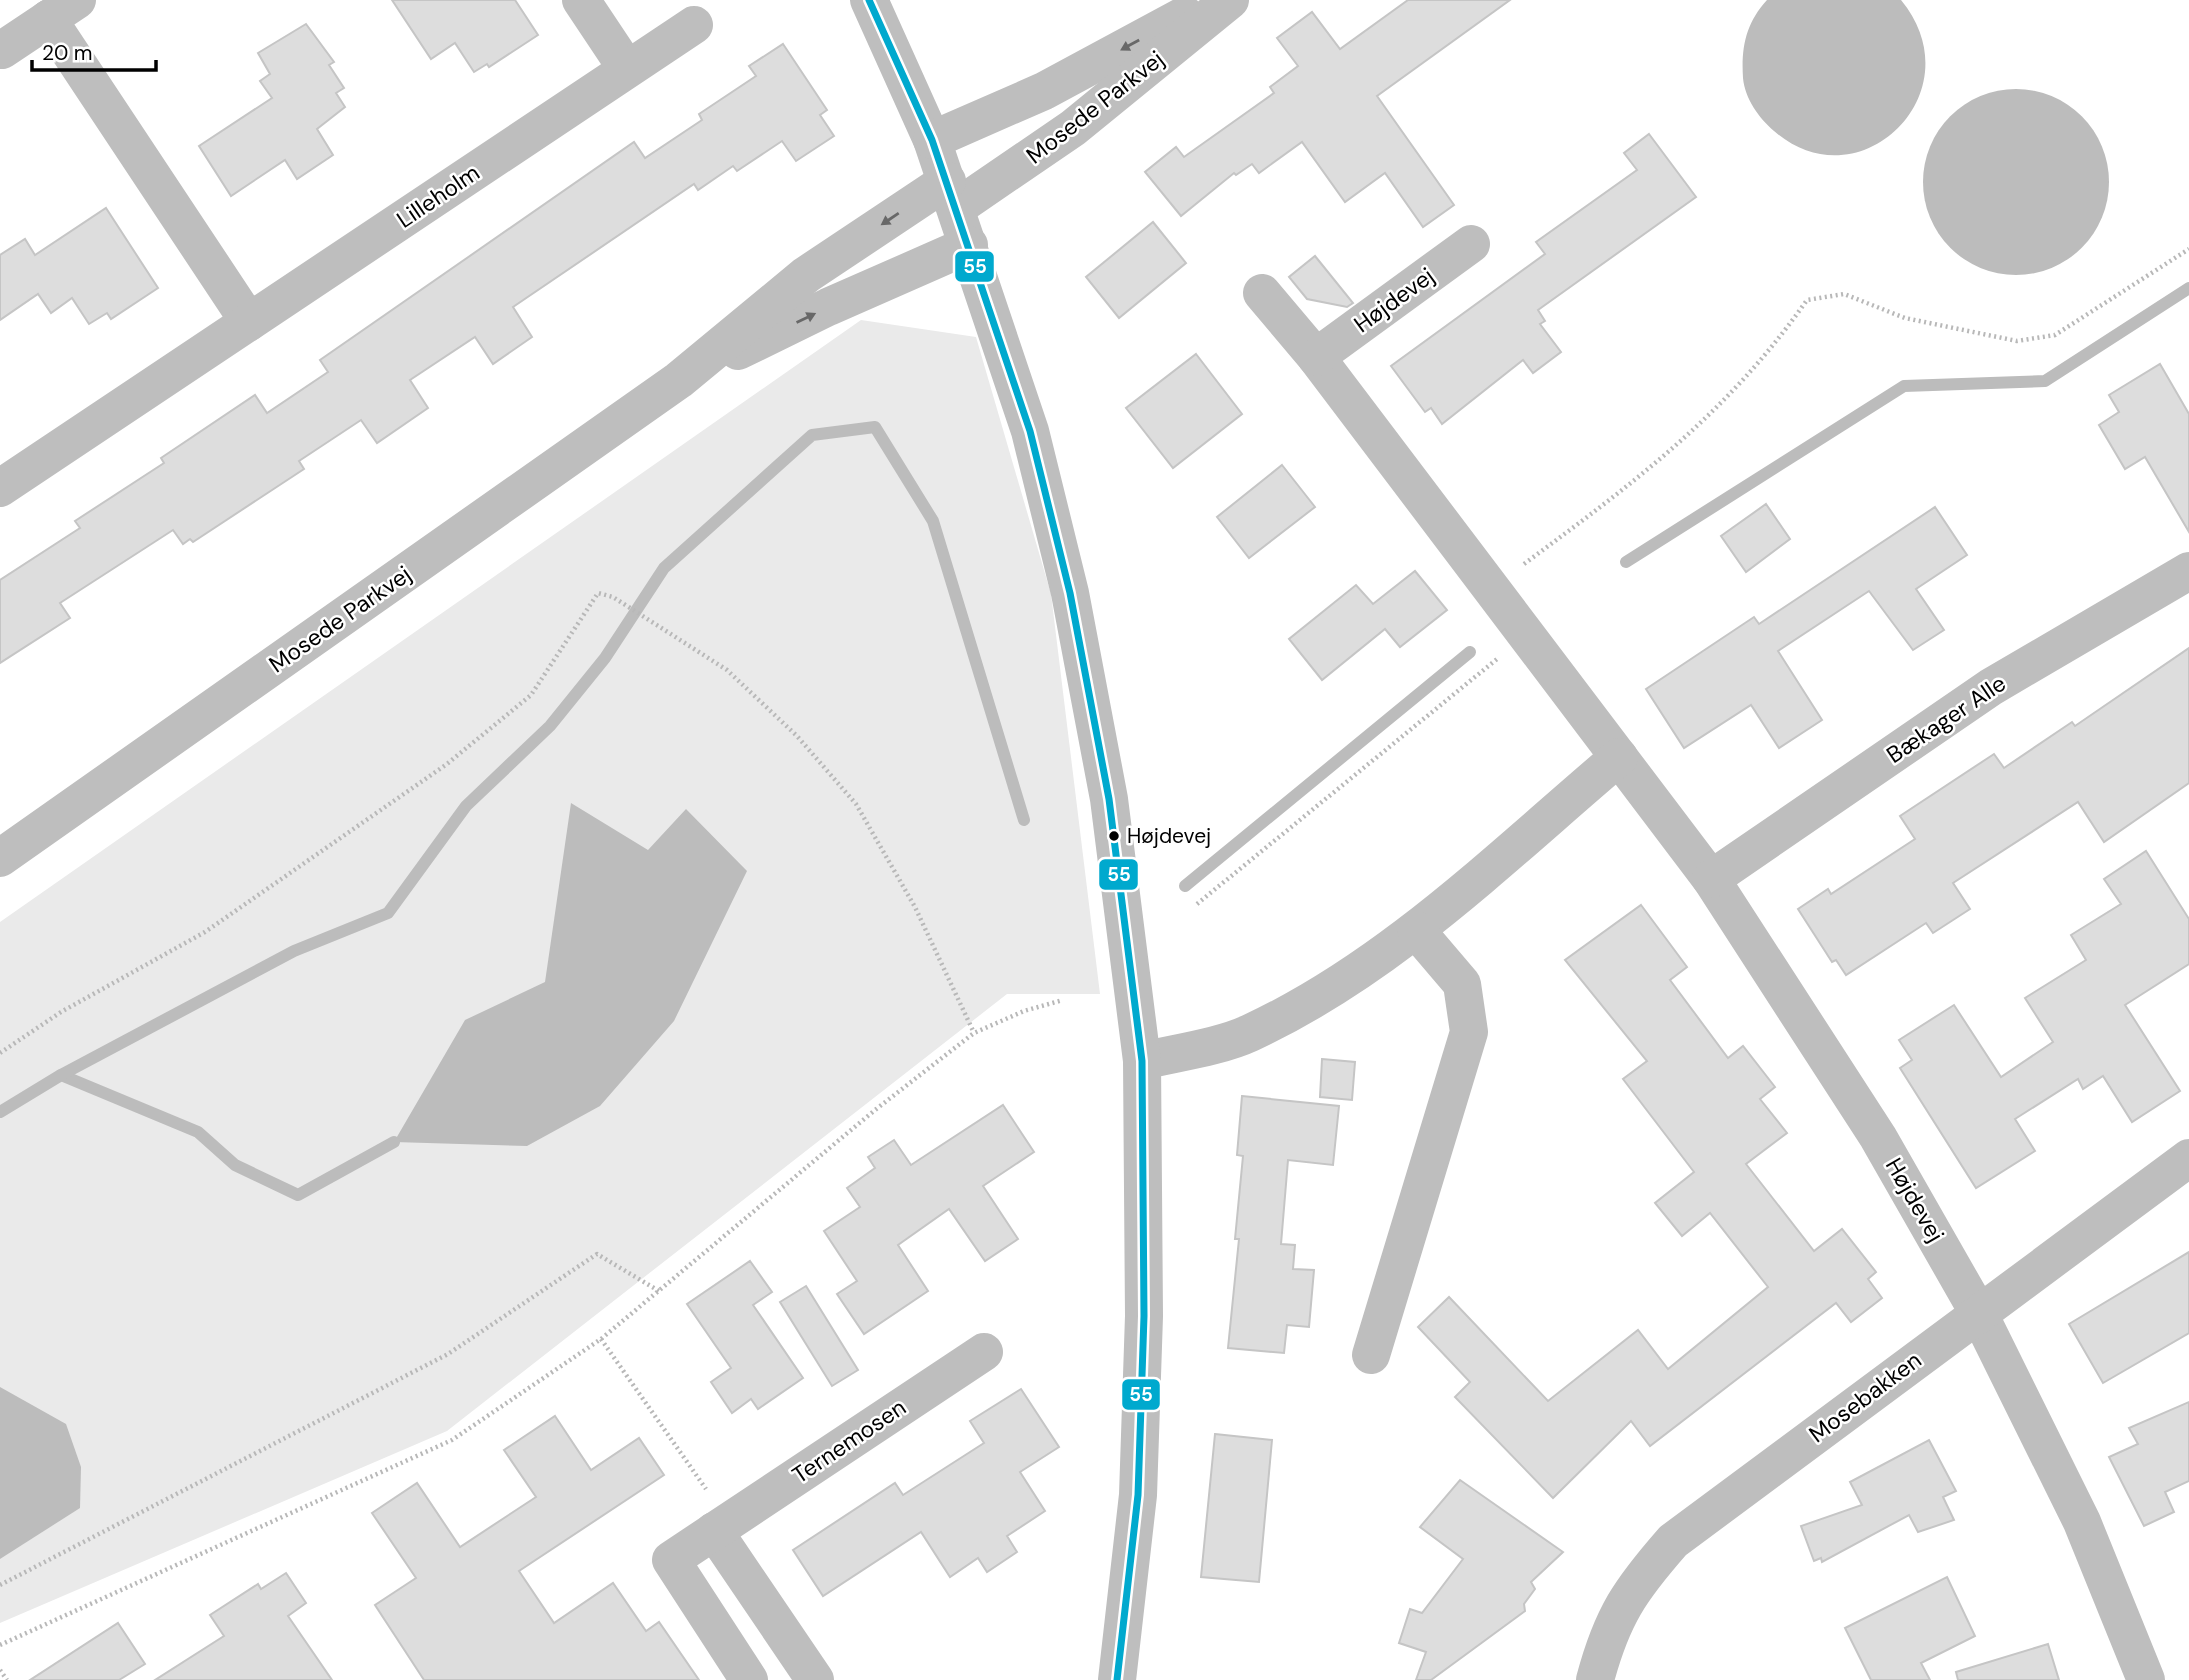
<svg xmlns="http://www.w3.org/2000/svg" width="2189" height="1680" viewBox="0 0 2189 1680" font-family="'DM Sans',sans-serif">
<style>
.green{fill:#eaeaea}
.water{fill:#bcbcbc}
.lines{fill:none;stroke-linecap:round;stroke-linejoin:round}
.stream{stroke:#bcbcbc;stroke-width:12}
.building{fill:#ddd;stroke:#c5c5c5;stroke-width:2}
.path{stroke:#b8b8b8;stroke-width:4.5;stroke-dasharray:2 3.5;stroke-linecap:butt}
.minor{stroke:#bebebe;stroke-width:38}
.tertiary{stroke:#bebebe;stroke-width:38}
.bus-1-casing{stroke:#fff;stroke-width:12}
.bus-1{stroke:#00a9ce;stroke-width:7}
.oneway{fill:#686868}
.bus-dot{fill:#000;stroke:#fff;stroke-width:2.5}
.labels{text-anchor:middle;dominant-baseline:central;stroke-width:5;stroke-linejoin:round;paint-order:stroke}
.bus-label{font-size:21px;fill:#000;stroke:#fff;text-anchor:start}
.street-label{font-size:23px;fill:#000;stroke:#fff}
.line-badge{stroke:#fff;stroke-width:2.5}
.badge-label{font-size:19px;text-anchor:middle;font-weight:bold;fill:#fff}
</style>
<rect width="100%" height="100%" fill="#fff"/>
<path class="green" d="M861,320L976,337L1051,594L1100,994H1007L447,1431L0,1623V922Z"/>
<g class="water">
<path d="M1767,0H1901C1977,92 1859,206 1774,131C1759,118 1745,99 1743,78C1741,47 1746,23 1767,0Z"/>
<circle cx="2016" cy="182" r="93"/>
<path d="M571,803L648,850L686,809L747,871L674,1021L600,1106L527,1146L394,1142L465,1020L545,982Z"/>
<path d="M0,1387L66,1424L81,1467L80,1508L0,1559Z"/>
</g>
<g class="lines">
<g class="stream">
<path d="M1626,562L1904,386L2045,381L2189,288"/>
<path d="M1185,886L1470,652"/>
<path d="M61,1075L198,1132L235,1165L298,1195L394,1142"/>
<path d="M0,1112L61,1075L294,951L388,913L466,806L550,726L605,658L664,568L812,435L875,427L933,521L1024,820"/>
</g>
</g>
<g class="building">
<path d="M392,0H515L538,35L489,67L487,64L474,72L455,43L431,59Z"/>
<path d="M1408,0H1510L1377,96L1454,205L1423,227L1385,173L1345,202L1302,142L1259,173L1252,164L1236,175L1234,173L1181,216L1145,172L1176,147L1184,157L1274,93L1270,87L1298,66L1277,38L1312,12L1340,49Z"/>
<path d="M306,24L334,62L329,65L344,88L336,93L345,107L317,129L333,155L297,179L285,160L231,196L199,146L272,98L260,81L270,74L258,53Z"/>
<path d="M783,44L827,110L820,115L834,136L796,161L782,141L737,171L733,166L698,190L694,184L513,307L532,337L493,364L475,337L410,380L428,408L377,443L361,420L299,461L304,469L193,542L190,539L183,544L173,530L60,603L70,618L0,663V580L80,528L75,521L164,463L161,458L255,395L267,413L328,372L320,360L634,142L645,158L702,120L699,114L756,76L749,66Z"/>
<path d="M1649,134L1696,197L1538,310L1545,321L1540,324L1561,352L1533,373L1523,360L1442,424L1431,408L1425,412L1391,366L1545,254L1536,242L1637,170L1624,153Z"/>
<path d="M106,208L158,288L111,319L107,313L89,324L72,298L51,313L38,294L0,320V255L25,239L35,255Z"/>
<path d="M1153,222L1186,263L1119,318L1086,277Z"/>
<path d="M1315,256L1353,303L1347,307L1307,299L1289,277Z"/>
<path d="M1196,354L1242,414L1173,468L1126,408Z"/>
<path d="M2160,364L2189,414V532L2145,457L2125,469L2099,425L2119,412L2109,395Z"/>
<path d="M1282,465L1315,507L1249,558L1217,517Z"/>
<path d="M1766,504L1790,539L1746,572L1721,536Z"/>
<path d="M1935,507L1967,555L1916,589L1944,630L1913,650L1869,591L1778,651L1822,720L1779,748L1751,705L1684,748L1646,689L1754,617L1759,624Z"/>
<path d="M1415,571L1447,610L1400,647L1385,629L1322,680L1289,639L1356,585L1373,604Z"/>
<path d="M2189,648V783L2104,842L2078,802L1953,883L1970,909L1933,933L1926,923L1846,975L1836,960L1832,962L1798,909L1828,889L1831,894L1915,839L1900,816L1994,754L2004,768L2072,722L2075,726Z"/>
<path d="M2146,851L2189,919V964L2125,1005L2180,1091L2132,1122L2103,1076L2083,1089L2078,1079L2015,1119L2035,1151L1976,1188L1900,1068L1912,1060L1899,1040L1954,1005L2001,1077L2053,1042L2025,998L2086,960L2071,935L2121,904L2104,879Z"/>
<path d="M1641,905L1687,967L1670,980L1728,1058L1743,1046L1775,1087L1760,1099L1787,1133L1746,1164L1814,1251L1842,1229L1876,1272L1868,1279L1882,1298L1851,1322L1836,1303L1650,1446L1631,1421L1553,1498L1455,1397L1470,1382L1418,1327L1449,1297L1548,1401L1638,1330L1668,1369L1768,1287L1710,1213L1682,1236L1655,1203L1694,1172L1623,1079L1647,1061L1565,960Z"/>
<path d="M1322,1059L1355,1062L1352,1100L1320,1097Z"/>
<path d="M1242,1096L1339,1106L1333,1165L1288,1160L1281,1244L1295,1245L1293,1269L1314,1270L1309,1327L1287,1325L1284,1353L1228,1348L1239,1239H1235L1243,1156L1237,1155Z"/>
<path d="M1003,1105L1034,1152L983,1186L1018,1239L985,1261L949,1209L898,1245L928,1291L864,1334L837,1294L857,1281L824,1231L860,1207L847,1188L875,1168L868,1157L894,1140L911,1165Z"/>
<path d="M2189,1252V1333L2103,1383L2069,1324Z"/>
<path d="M750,1261L772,1292L753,1305L803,1378L758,1409L751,1399L732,1413L711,1382L731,1368L687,1304Z"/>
<path d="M806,1286L858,1370L832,1386L780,1302Z"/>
<path d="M1021,1389L1059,1447L1020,1472L1045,1511L1007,1536L1017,1552L987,1572L978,1558L950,1577L921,1532L823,1596L793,1550L895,1483L903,1495L984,1443L970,1421Z"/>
<path d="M2189,1402V1481L2165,1492L2174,1512L2144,1526L2109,1457L2138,1444L2129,1428Z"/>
<path d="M555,1416L591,1470L639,1438L664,1475L519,1571L554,1623L613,1583L646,1631L659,1622L699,1680H424L375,1605L416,1578L372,1513L417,1483L460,1547L536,1497L504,1450Z"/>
<path d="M1215,1434L1272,1440L1259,1582L1201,1577Z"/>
<path d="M1929,1440L1956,1491L1943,1497L1954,1520L1918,1532L1909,1515L1822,1562L1821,1558L1814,1561L1801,1526L1862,1505L1850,1482Z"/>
<path d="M1460,1480L1563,1552L1531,1582L1535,1589L1524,1604L1525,1611L1431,1680H1416L1426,1652L1399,1643L1410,1609L1422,1613L1463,1559L1420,1527Z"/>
<path d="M286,1573L306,1603L288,1616L332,1680H155L224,1636L210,1615L258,1584L261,1589Z"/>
<path d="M1947,1577L1975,1636L1921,1663L1930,1680H1871L1845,1628Z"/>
<path d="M118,1623L145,1664L119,1680H30Z"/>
<path d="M2048,1644L2059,1680H1958L1956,1672Z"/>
</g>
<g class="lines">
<g class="path">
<path d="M1524,564C1635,482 1727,414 1807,300L1844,294L1905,318L2017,341L2055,335L2189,249"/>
<path d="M1197,904L1497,659"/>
<path d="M0,1053L61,1012L205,932L447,764L531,695L598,593L613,597L727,670L797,736L856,804L915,907L974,1033"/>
<path d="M601,1339L706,1489"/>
<path d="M0,1585L448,1354L597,1254L659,1291"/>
<path d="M0,1645L452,1440L601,1339L875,1110L974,1033L1024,1011L1063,1000"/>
<path d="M0,1670L7,1680"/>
</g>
<g class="minor">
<path d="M581,0L627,69"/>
<path d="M48,19L249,322"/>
<path d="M2,50L77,0"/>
<path d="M1262,293L1316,357L1711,879L1878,1137L1978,1312L2082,1522L2146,1680"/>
<path d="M1316,357L1471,244"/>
<path d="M0,488L694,25"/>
<path d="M1711,879L1991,687L2189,571"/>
<path d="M1142,1061C1175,1053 1220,1047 1250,1033C1390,968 1502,856 1619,757"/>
<path d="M1371,1355L1469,1032L1462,984L1416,930"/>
<path d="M714,1531L815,1680"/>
<path d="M749,1680L671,1560L984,1352"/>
<path d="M1595,1680C1612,1616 1630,1590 1673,1541L2189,1158"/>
</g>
<g class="tertiary">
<path d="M869,0L932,140L1030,431L1070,593L1109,799L1142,1061L1144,1316L1138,1495L1117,1680"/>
<path d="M932,140L1044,91L1185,15"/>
<path d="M956,208L1073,128L1230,0"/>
<path d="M738,351L828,307L969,245"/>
<path d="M0,858L679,380L806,275L947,181"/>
</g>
<g class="bus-1-casing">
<path id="bus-1" d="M869,0L932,140L1030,431L1070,593L1109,799L1142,1061L1144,1316L1138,1495L1117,1680"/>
</g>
<use href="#bus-1" class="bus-1"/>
</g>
<defs><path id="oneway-solid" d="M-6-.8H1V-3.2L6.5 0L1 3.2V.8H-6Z" transform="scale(1.75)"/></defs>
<g class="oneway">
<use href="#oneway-solid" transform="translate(1130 45) rotate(151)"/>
<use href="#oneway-solid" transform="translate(890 219) rotate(146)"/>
<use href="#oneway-solid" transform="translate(806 318) rotate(-26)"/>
</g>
<circle class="bus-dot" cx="1114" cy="836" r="6"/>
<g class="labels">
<g class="bus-label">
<text x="1127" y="836">Højdevej</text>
</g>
<g class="street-label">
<text transform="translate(1095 107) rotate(-38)">Mosede Parkvej</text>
<text transform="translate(438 196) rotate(-34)">Lilleholm</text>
<text transform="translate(1394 300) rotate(-36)">Højdevej</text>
<text transform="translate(340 619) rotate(-35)">Mosede Parkvej</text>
<text transform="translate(1946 719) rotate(-34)">Bækager Alle</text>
<text transform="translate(1915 1200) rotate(60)">Højdevej</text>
<text transform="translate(1865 1397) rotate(-37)">Mosebakken</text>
<text transform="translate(849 1441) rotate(-34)">Ternemosen</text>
</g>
</g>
<g class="line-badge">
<rect x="954" y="250" width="41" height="33" rx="7" fill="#00a9ce"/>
<rect x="1098" y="858" width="41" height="33" rx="7" fill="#00a9ce"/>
<rect x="1121" y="1378" width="40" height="33" rx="7" fill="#00a9ce"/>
</g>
<g class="badge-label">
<text x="975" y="273">55</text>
<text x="1119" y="881">55</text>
<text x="1141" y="1401">55</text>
</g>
<path d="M32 60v10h124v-10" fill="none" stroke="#000000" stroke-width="3.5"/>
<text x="42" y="60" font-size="21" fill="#000000" stroke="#ffffff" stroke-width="5" paint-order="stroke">20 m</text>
</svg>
